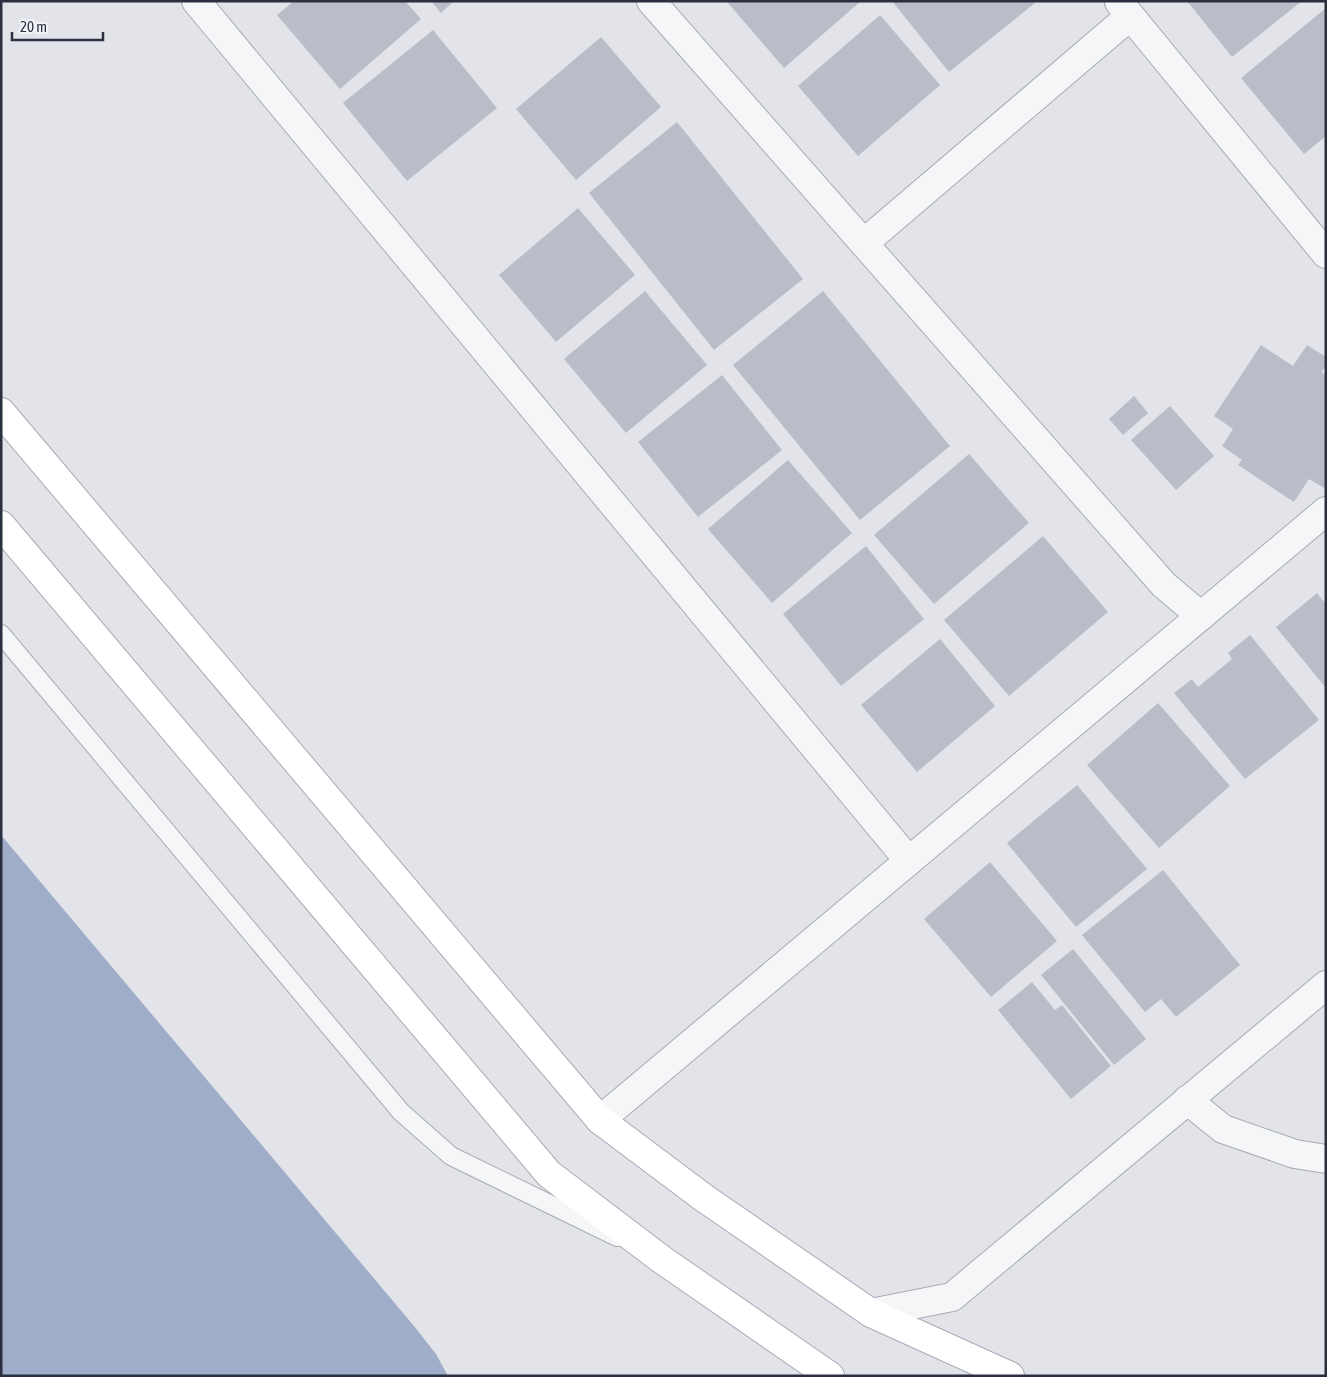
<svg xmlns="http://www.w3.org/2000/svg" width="1327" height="1377" viewBox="0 0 1327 1377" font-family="'Asap Condensed',sans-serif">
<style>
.water{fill:#a0adc8}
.building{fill:#babdc7}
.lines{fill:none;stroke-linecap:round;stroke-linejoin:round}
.lane-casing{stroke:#a8aab4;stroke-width:20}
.street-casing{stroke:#a8aab4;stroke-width:30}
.secondary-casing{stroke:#a8aab4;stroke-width:30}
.lane{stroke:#f5f6f8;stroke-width:18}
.street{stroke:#f5f6f8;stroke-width:28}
.secondary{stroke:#fff;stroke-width:28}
</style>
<rect width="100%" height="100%" fill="#e3e4ea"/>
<path class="water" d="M1,835L414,1326L436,1354L448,1376H1Z"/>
<g class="building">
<path d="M294,1H405L421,19L340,89L277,15Z"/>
<path d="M431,1H454L441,13Z"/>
<path d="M730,1H861L784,68L728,3Z"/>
<path d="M892,1H1034L1035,3L949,72Z"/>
<path d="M1187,1H1302L1232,57Z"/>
<path d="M1326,8V136L1304,154L1241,78Z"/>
<path d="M880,15L940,85L858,156L798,86Z"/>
<path d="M433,30L497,108L407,181L343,103Z"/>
<path d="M601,37L661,107L576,180L516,109Z"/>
<path d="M677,122L803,279L714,350L589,193Z"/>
<path d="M578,208L635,275L556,342L499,275Z"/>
<path d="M645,291L707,365L626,433L564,359Z"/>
<path d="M823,291L950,446L860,520L733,365Z"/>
<path d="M1261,345L1293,366L1307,345L1326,357V366L1321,372L1326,375V485L1324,488L1309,479L1294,502L1238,465L1242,460L1222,446L1233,429L1214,416Z"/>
<path d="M722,375L782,450L698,517L638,442Z"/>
<path d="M1134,396L1148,413L1123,435L1109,419Z"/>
<path d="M1170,406L1214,456L1176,490L1131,440Z"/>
<path d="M969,454L1029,523L934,604L874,535Z"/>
<path d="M788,460L852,533L772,603L708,529Z"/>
<path d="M1043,536L1108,612L1009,696L944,620Z"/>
<path d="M866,546L924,619L841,686L783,614Z"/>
<path d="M1317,593L1325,603L1326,602V688L1276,627Z"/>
<path d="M1250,635L1319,720L1245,779L1174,693L1192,679L1198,687L1232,659L1228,653Z"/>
<path d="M940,639L995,706L917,772L861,705Z"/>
<path d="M1158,703L1230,786L1159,848L1087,765Z"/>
<path d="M1077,785L1147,869L1076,927L1007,843Z"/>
<path d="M990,862L1057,941L991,997L924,919Z"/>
<path d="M1163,870L1240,965L1176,1017L1161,999L1145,1012L1082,935Z"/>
<path d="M1073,949L1146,1039L1114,1065L1041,975Z"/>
<path d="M1032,982L1055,1010L1062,1005L1111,1066L1071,1099L998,1010Z"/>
</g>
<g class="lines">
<g class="lane-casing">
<path id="lane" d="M1,634L401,1112L451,1156L617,1237"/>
</g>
<g class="street-casing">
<g id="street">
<path d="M196,1L909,861"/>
<path d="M651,1L1164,585L1201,616"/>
<path d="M1119,2L1326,254"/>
<path d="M864,243L1130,16"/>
<path d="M1187,1100L1223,1129L1295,1154L1326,1159"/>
<path d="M600,1120L1326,511"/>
<path d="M871,1313L952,1297L1326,985"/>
</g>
</g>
<g class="secondary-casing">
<g id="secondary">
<path d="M1,412L600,1120L704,1198L871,1313L1010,1376"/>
<path d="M1,525L549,1174L661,1259L830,1376"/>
</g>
</g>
<use href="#lane" class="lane"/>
<use href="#street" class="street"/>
<use href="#secondary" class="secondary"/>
</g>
<rect width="1327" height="1377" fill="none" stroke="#2b3041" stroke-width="5"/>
<path d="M12 32v8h91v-8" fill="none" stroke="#2b3041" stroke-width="2.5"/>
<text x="20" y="32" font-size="15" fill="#2b3041" stroke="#f2f4f7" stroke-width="4" paint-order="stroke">20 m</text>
</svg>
